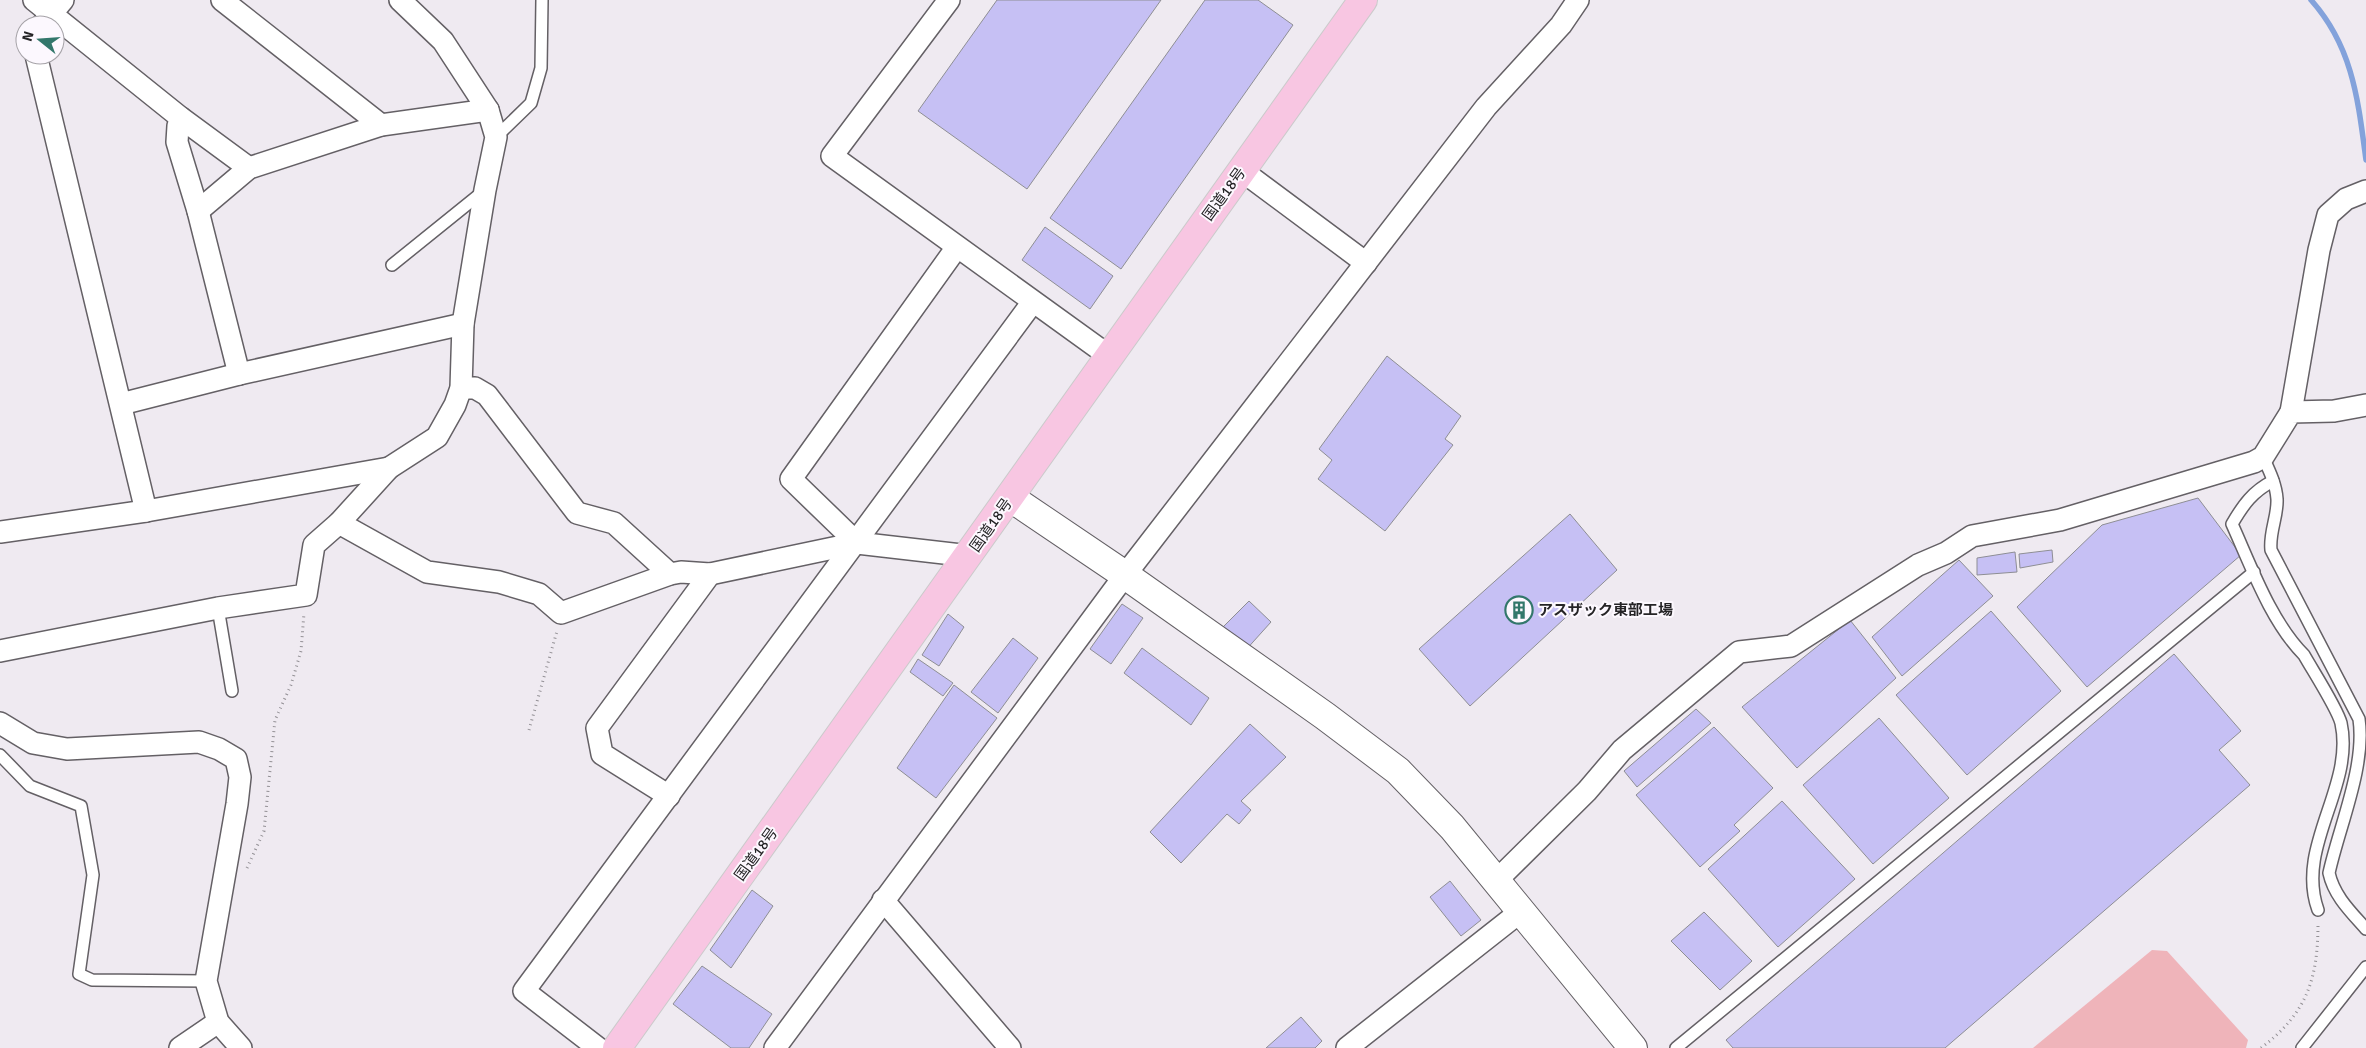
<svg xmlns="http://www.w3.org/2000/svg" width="2366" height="1048" viewBox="0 0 2366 1048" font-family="Signika,'Noto Sans JP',sans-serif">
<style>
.green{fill:#efb4ba}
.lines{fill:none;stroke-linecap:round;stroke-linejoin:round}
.stream{stroke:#83a2db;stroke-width:5.5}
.building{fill:#c6c0f4;stroke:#8e8e94}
.service-casing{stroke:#646065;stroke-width:14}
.minor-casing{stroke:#646065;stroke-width:24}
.tertiary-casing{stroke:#646065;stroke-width:30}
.trunk-casing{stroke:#cbcacb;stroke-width:30}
.path{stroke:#939095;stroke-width:3;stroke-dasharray:1 4;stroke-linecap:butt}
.service{stroke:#fff;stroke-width:11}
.minor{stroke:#fff;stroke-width:21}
.tertiary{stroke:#fff;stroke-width:28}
.trunk{stroke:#f8c6e2;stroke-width:28}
.labels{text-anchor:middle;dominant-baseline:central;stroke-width:4;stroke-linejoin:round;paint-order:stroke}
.street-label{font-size:15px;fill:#252426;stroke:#fcf8fe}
.poi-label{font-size:15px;font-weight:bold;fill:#252426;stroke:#fcf8fe;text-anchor:start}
</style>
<rect width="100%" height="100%" fill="#efeaf1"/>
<path class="green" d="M2152,950L2167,951L2248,1040L2246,1048H2033Z"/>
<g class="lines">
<path class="stream" d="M2311,0C2353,47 2358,100 2366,160"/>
</g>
<g class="building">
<path d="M997,0H1161L1027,189L918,111Z"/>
<path d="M1205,0H1258L1293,25L1121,269L1050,218Z"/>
<path d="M1045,227L1113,276L1090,309L1022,260Z"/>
<path d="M1387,356L1461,416L1445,439L1453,445L1385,531L1318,479L1332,460L1319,449Z"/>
<path d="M2198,498L2241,555L2087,687L2017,607L2102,525Z"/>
<path d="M1570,514L1617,570L1470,706L1419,649Z"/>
<path d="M2052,550L2053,562L2020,568L2019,554Z"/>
<path d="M2015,552L2017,572L1977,575V558Z"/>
<path d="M1959,560L1993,596L1902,676L1872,637Z"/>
<path d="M1249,601L1271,622L1244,652L1221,629Z"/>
<path d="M1122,604L1143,618L1111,664L1090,649Z"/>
<path d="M1991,611L2061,691L1967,775L1896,695Z"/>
<path d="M948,614L964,627L939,666L922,655Z"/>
<path d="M1850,620L1896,678L1797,768L1742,707Z"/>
<path d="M1013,638L1038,658L998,713L971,692Z"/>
<path d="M1142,648L1209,698L1191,725L1124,673Z"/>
<path d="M2174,654L2241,731L2219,750L2250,785L1945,1048H1733L1726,1040Z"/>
<path d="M918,659L953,683L943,696L910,672Z"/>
<path d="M954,685L997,718L936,798L897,768Z"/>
<path d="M1696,709L1711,723L1637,787L1624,771Z"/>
<path d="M1879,718L1949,798L1873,864L1803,785Z"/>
<path d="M1250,724L1286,757L1241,801L1251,810L1239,824L1227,814L1181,863L1150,832Z"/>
<path d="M1714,727L1773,788L1734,825L1740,831L1700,867L1636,795Z"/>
<path d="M1782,801L1855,879L1778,947L1708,869Z"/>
<path d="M1450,881L1481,920L1461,936L1430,897Z"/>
<path d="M752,890L773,906L731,968L710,950Z"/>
<path d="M1704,912L1752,961L1720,990L1671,941Z"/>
<path d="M702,966L772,1014L749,1048H731L673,1004Z"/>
<path d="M1301,1017L1322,1041L1315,1048H1266Z"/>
</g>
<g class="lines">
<g class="service-casing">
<g id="service">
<path d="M496,137L531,103L541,68L542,0"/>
<path d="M392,265L485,190"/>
<path d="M2263,457C2269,470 2276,484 2277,499C2278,516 2269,532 2271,550L2359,719C2366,766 2339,827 2329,873C2334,896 2351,912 2366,929"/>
<path d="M2273,481C2253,491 2243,505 2232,524C2251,566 2271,622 2304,655C2313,671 2337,708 2341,723C2355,787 2295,846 2318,910"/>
<path d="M218,608L232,691"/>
<path d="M0,755L30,786L81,806L93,875L79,974L92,980L206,981"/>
<path d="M1676,1048L2254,572"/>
<path d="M2302,1048L2366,967"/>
</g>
</g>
<g class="minor-casing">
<g id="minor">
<path d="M34,0L181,118L249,168"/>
<path d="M222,0L381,125"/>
<path d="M949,0L832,156L1109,356"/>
<path d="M42,25L63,0"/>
<path d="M36,55L146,511"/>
<path d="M181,118L178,126L177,142L198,211L239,374"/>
<path d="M1241,170L1366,263"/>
<path d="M198,211L249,168L381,125L488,110"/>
<path d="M461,388H475L487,395L577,513L614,523L670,574"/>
<path d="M121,404L239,374L463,324"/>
<path d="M2291,412L2319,250L2328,215L2346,199L2366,191"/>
<path d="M339,523L427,572L499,582L539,594L561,613L670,574L681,572L710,574L857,543L970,556"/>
<path d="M0,532L146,511L389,468"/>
<path d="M857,543L791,479L957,247"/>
<path d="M0,651L218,608L306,595L314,545L339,523L389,468L437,437L455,405L461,388L463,324L485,190L496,137L488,110L443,41L400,0"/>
<path d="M0,723L33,743L67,749L199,742L219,749L236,759L240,777L237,804L206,981L218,1022L241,1048"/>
<path d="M669,796L602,754L597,728L710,574"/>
<path d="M1496,881L1587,791L1622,750L1739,652L1791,646L1918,565L1946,553L1972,536L2060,520L2254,462L2263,457L2291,412L2334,411L2366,405"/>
<path d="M883,900L1010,1048"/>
<path d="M180,1048L218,1022"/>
<path d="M598,1048L524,991L1032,303"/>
<path d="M775,1048L1125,575L1486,107L1561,25L1578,0"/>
<path d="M1347,1048L1520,912"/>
</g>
</g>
<g class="tertiary-casing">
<path id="tertiary" d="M1011,498L1125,575L1325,716L1398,771L1452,827L1633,1048"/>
</g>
<g class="trunk-casing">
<path id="trunk" d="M617,1048L1363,0"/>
</g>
<g class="path">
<path d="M529,730L557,631"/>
<path d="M247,868L264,831L275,720L291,685L301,651L304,613"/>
<path d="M2261,1048C2307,1013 2318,979 2318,923"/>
</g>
<use href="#service" class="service"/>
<use href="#minor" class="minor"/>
<use href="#tertiary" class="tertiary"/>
<use href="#trunk" class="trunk"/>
</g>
<defs>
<g id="building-ring" transform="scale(1.4375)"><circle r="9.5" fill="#fcf8fe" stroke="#32776b" stroke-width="1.5"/><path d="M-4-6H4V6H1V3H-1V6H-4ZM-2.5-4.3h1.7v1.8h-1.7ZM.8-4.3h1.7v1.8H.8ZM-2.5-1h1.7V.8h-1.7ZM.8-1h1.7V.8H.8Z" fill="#32776b"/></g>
</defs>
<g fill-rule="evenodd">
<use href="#building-ring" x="1519" y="610"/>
</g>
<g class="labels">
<g class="street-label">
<text transform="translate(1224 194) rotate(-54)">国道18号</text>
<text transform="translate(991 525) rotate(-55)">国道18号</text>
<text transform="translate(756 854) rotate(-54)">国道18号</text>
</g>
<g class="poi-label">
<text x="1538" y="610">アスザック東部工場</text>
</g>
</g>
<g transform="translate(40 40) rotate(287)"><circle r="24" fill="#fcf8fe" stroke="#a6a3a8"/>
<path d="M0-4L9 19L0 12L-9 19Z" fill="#32776b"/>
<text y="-8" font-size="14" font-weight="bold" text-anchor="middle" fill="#252426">N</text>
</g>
</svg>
